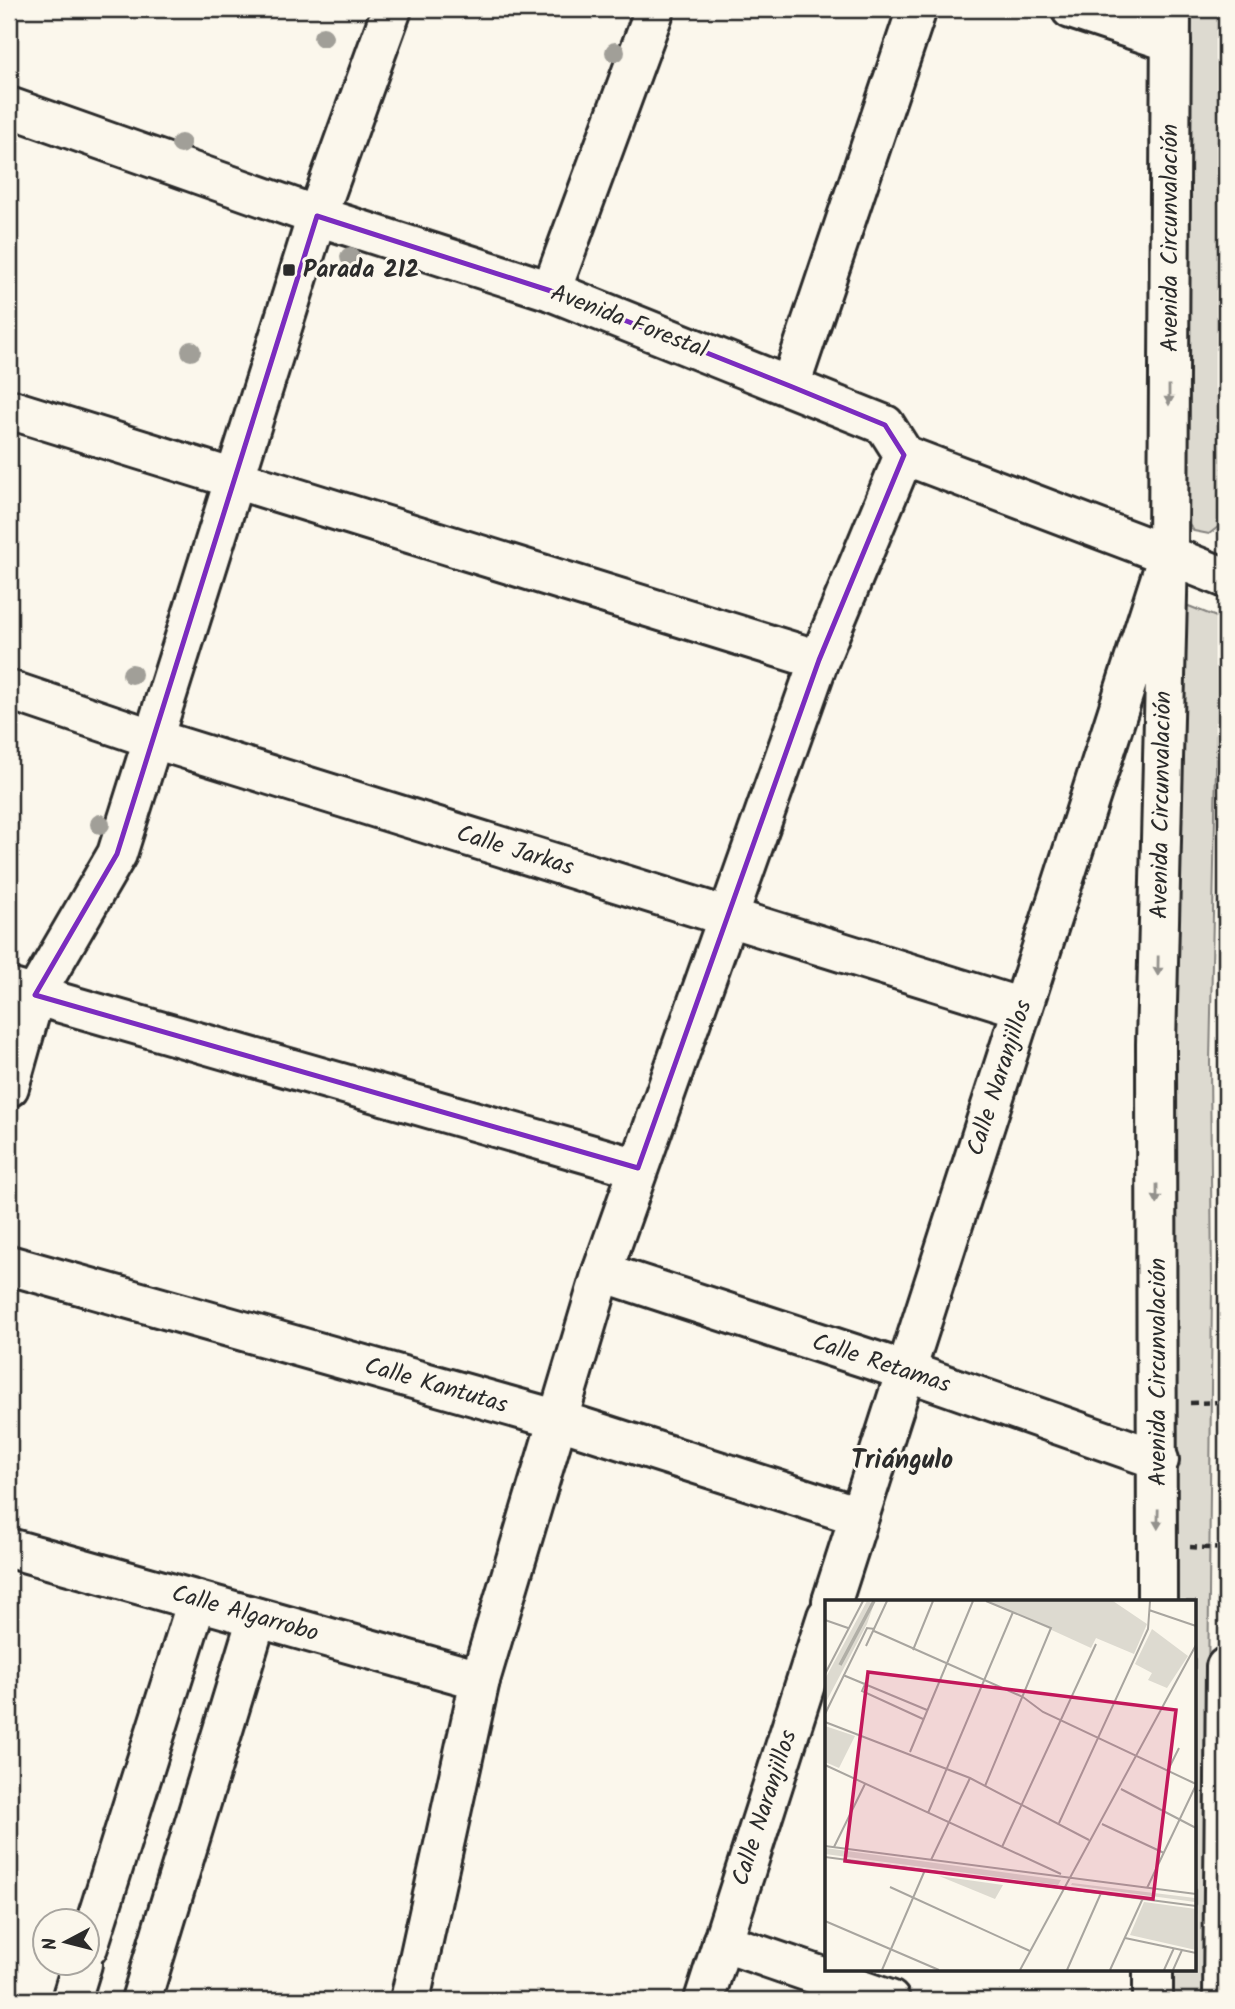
<svg xmlns="http://www.w3.org/2000/svg" width="1235" height="2009" viewBox="0 0 1235 2009" font-family="Kalam,sans-serif">
<style>
.green{fill:#dddad0;stroke:#84827e;stroke-width:2}
.lines{fill:none;stroke-linecap:round;stroke-linejoin:round}
.minor-casing{stroke:#2b2b2b;stroke-width:44}
.tertiary-casing{stroke:#2b2b2b;stroke-width:44}
.secondary-casing{stroke:#2b2b2b;stroke-width:44}
.path{stroke:#2b2b2b;stroke-width:4.5;stroke-dasharray:7 5;stroke-linecap:butt}
.minor{stroke:#fbf7ec;stroke-width:38}
.tertiary{stroke:#fbf7ec;stroke-width:38}
.secondary{stroke:#fbf7ec;stroke-width:38}
.tree{fill:#a19f98}
.oneway{fill:#93918c}
.marked{fill:none;stroke:#7b2cbf;stroke-width:5;stroke-linejoin:round}
.poi-dot{fill:#2b2b2b;stroke:#fbf7ec;stroke-width:2.5}
.labels{text-anchor:middle;dominant-baseline:central;stroke-width:6;stroke-linejoin:round;paint-order:stroke}
.street-label{font-size:24px;fill:#2b2b2b;stroke:#fbf7ec}
.poi-label{font-size:24px;font-weight:bold;fill:#2b2b2b;stroke:#fbf7ec;text-anchor:start}
.neighbourhood-label{font-size:26px;font-weight:bold;fill:#2b2b2b;stroke:#fbf7ec}
.inset-river{fill:none;stroke:#b1afa7;stroke-width:3.5}
.inset-road{fill:none;stroke:#a8a59f;stroke-width:2}
.view{fill:#c2185b;fill-opacity:0.15;stroke:#c2185b;stroke-width:3.5}
.inset-edge{fill:none;stroke:#2b2b2b;stroke-width:3.5}
</style>
<rect width="100%" height="100%" fill="#fbf7ec"/>
<filter id="ink" filterUnits="userSpaceOnUse"><feTurbulence type="fractalNoise" baseFrequency=".0143" numOctaves="2"/><feDisplacementMap in="SourceGraphic" scale="14" xChannelSelector="R" yChannelSelector="G"/><feConvolveMatrix kernelMatrix="1 2 1 2 8 2 1 2 1" color-interpolation-filters="sRGB"/></filter>
<g filter="url(#ink)">
<g class="green">
<path d="M1189,9H1226L1222,524L1209,534L1194,531L1186,519Z"/>
<path d="M1186,605L1219,618L1210,1062L1212,1287L1205,2000H1170L1171,1969H1195V1601H1175L1174,1034Z"/>
</g>
<g class="lines">
<g class="minor-casing">
<g id="minor">
<path d="M1071,9L1171,42"/>
<path d="M9,107L317,216L551,291L885,425L904,455L1168,555L832,1601"/>
<path d="M551,291L655,9"/>
<path d="M790,386L917,9"/>
<path d="M9,409L819,660"/>
<path d="M9,690L154,739L1022,1008"/>
<path d="M9,988L638,1168"/>
<path d="M9,1087L35,995L117,854L317,216L392,9"/>
<path d="M9,1265L559,1420L859,1516"/>
<path d="M602,1272L906,1371L1159,1460"/>
<path d="M9,1548L480,1680"/>
<path d="M722,1942L890,2000"/>
<path d="M88,1947L197,1601"/>
<path d="M71,2000L82,1964"/>
<path d="M141,2000L257,1618"/>
<path d="M410,2000L480,1680L602,1272L819,660L904,455"/>
<path d="M704,2000L827,1616"/>
</g>
</g>
<g class="tertiary-casing">
<path id="tertiary" d="M1168,555L1226,578"/>
</g>
<g class="secondary-casing">
<g id="secondary">
<path d="M1157,1601L1156,1044L1168,555L1171,9"/>
<path d="M1153,2000V1969"/>
<path d="M1223,2000L1226,1667"/>
</g>
</g>
<g class="path">
<path d="M1190,1403L1226,1402"/>
<path d="M1190,1547L1226,1549"/>
</g>
<use href="#minor" class="minor"/>
<use href="#tertiary" class="tertiary"/>
<use href="#secondary" class="secondary"/>
</g>
<g class="tree">
<circle cx="323" cy="37" r="10"/>
<circle cx="615" cy="52" r="10"/>
<circle cx="181" cy="144" r="10"/>
<circle cx="350" cy="257" r="10"/>
<circle cx="191" cy="351" r="10"/>
<circle cx="132" cy="674" r="10"/>
<circle cx="100" cy="824" r="10"/>
</g>
<defs><path id="oneway-solid" d="M-6-.8H1V-3.2L6.5 0L1 3.2V.8H-6Z" transform="scale(1.75)"/></defs>
<g class="oneway">
<use href="#oneway-solid" transform="translate(1169 395) rotate(90)"/>
<use href="#oneway-solid" transform="translate(1158 966) rotate(91)"/>
<use href="#oneway-solid" transform="translate(1157 1194) rotate(90)"/>
<use href="#oneway-solid" transform="translate(1158 1519) rotate(91)"/>
</g>
</g>
<path class="marked" d="M317,216L551,291L790,386L885,425L904,455L819,660L638,1168L35,995L117,854Z"/>
<rect class="poi-dot" x="282" y="263" width="14" height="14" rx="3.5"/>
<g class="labels">
<g class="street-label">
<text transform="translate(1170 238) rotate(-90)">Avenida Circunvalación</text>
<text transform="translate(629 322) rotate(21)">Avenida Forestal</text>
<text transform="translate(1162 805) rotate(-89)">Avenida Circunvalación</text>
<text transform="translate(515 851) rotate(17)">Calle Jarkas</text>
<text transform="translate(1000 1078) rotate(-72)">Calle Naranjillos</text>
<text transform="translate(881 1364) rotate(18)">Calle Retamas</text>
<text transform="translate(1158 1372) rotate(-90)">Avenida Circunvalación</text>
<text transform="translate(436 1386) rotate(16)">Calle Kantutas</text>
<text transform="translate(245 1614) rotate(16)">Calle Algarrobo</text>
<text transform="translate(765 1808) rotate(-72)">Calle Naranjillos</text>
</g>
<g class="poi-label">
<text x="303" y="270">Parada 212</text>
</g>
<g class="neighbourhood-label">
<text x="902" y="1461">Triángulo</text>
</g>
</g>
<g transform="translate(825 1600)">
<rect width="371" height="371" fill="#fbf7ec"/>
<path d="M42,1L49,4L42,24L0,104V79ZM163,1H288L322,24L309,54L271,38L266,48ZM327,29L363,56L342,88L323,80L327,73L310,64ZM0,126L30,136L14,168L0,162ZM0,248L236,280L233,285L0,254ZM114,276L178,285L170,299ZM247,283L370,298V302L246,285ZM319,302L371,309V350L305,335Z" fill="#dddad0"/>
<path class="inset-river" d="M15,65L49,1"/>
<path class="inset-road" d="M324,10L371,26M0,20L23,28M49,31L198,97L218,112L371,184M41,46L62,1M88,50L108,1M0,74L38,1M18,75L102,110M41,82L37,91L98,119M0,114L42,28L50,29M0,122L145,178L264,240M85,152L148,1M0,165L236,274M343,170L354,148M160,186L226,28L161,1M296,189L371,228M103,213L188,12M234,223L323,29L325,1M277,224L339,253M0,246L371,294M9,247L40,184M177,247L271,44M0,257L371,306M106,260L145,178M65,287L205,351M322,288L371,185M0,321L114,370M300,338L371,353M57,370L100,270M195,370L371,45M242,370L276,293M285,370L318,298M339,370L349,348M348,370L357,350"/>
<path class="view" d="M43,72L351,110L328,299L20,261Z"/>
<rect width="371" height="371" class="inset-edge"/>
</g>
<rect width="1235" height="2009" fill="none" stroke="#fbf7ec" stroke-width="35"/>
<rect x="18" y="18" width="1200" height="1974" fill="none" stroke="#2b2b2b" stroke-width="2.5" filter="url(#ink)"/>
<g transform="translate(66 1942) rotate(263)"><circle r="33" fill="#fbf7ec" stroke="#a8a59f" stroke-width="2"/>
<path d="M0-5L12 26L0 18L-12 26Z" fill="#2b2b2b"/>
<text y="-10" font-size="19" font-weight="bold" text-anchor="middle" fill="#2b2b2b">N</text>
</g>
</svg>
